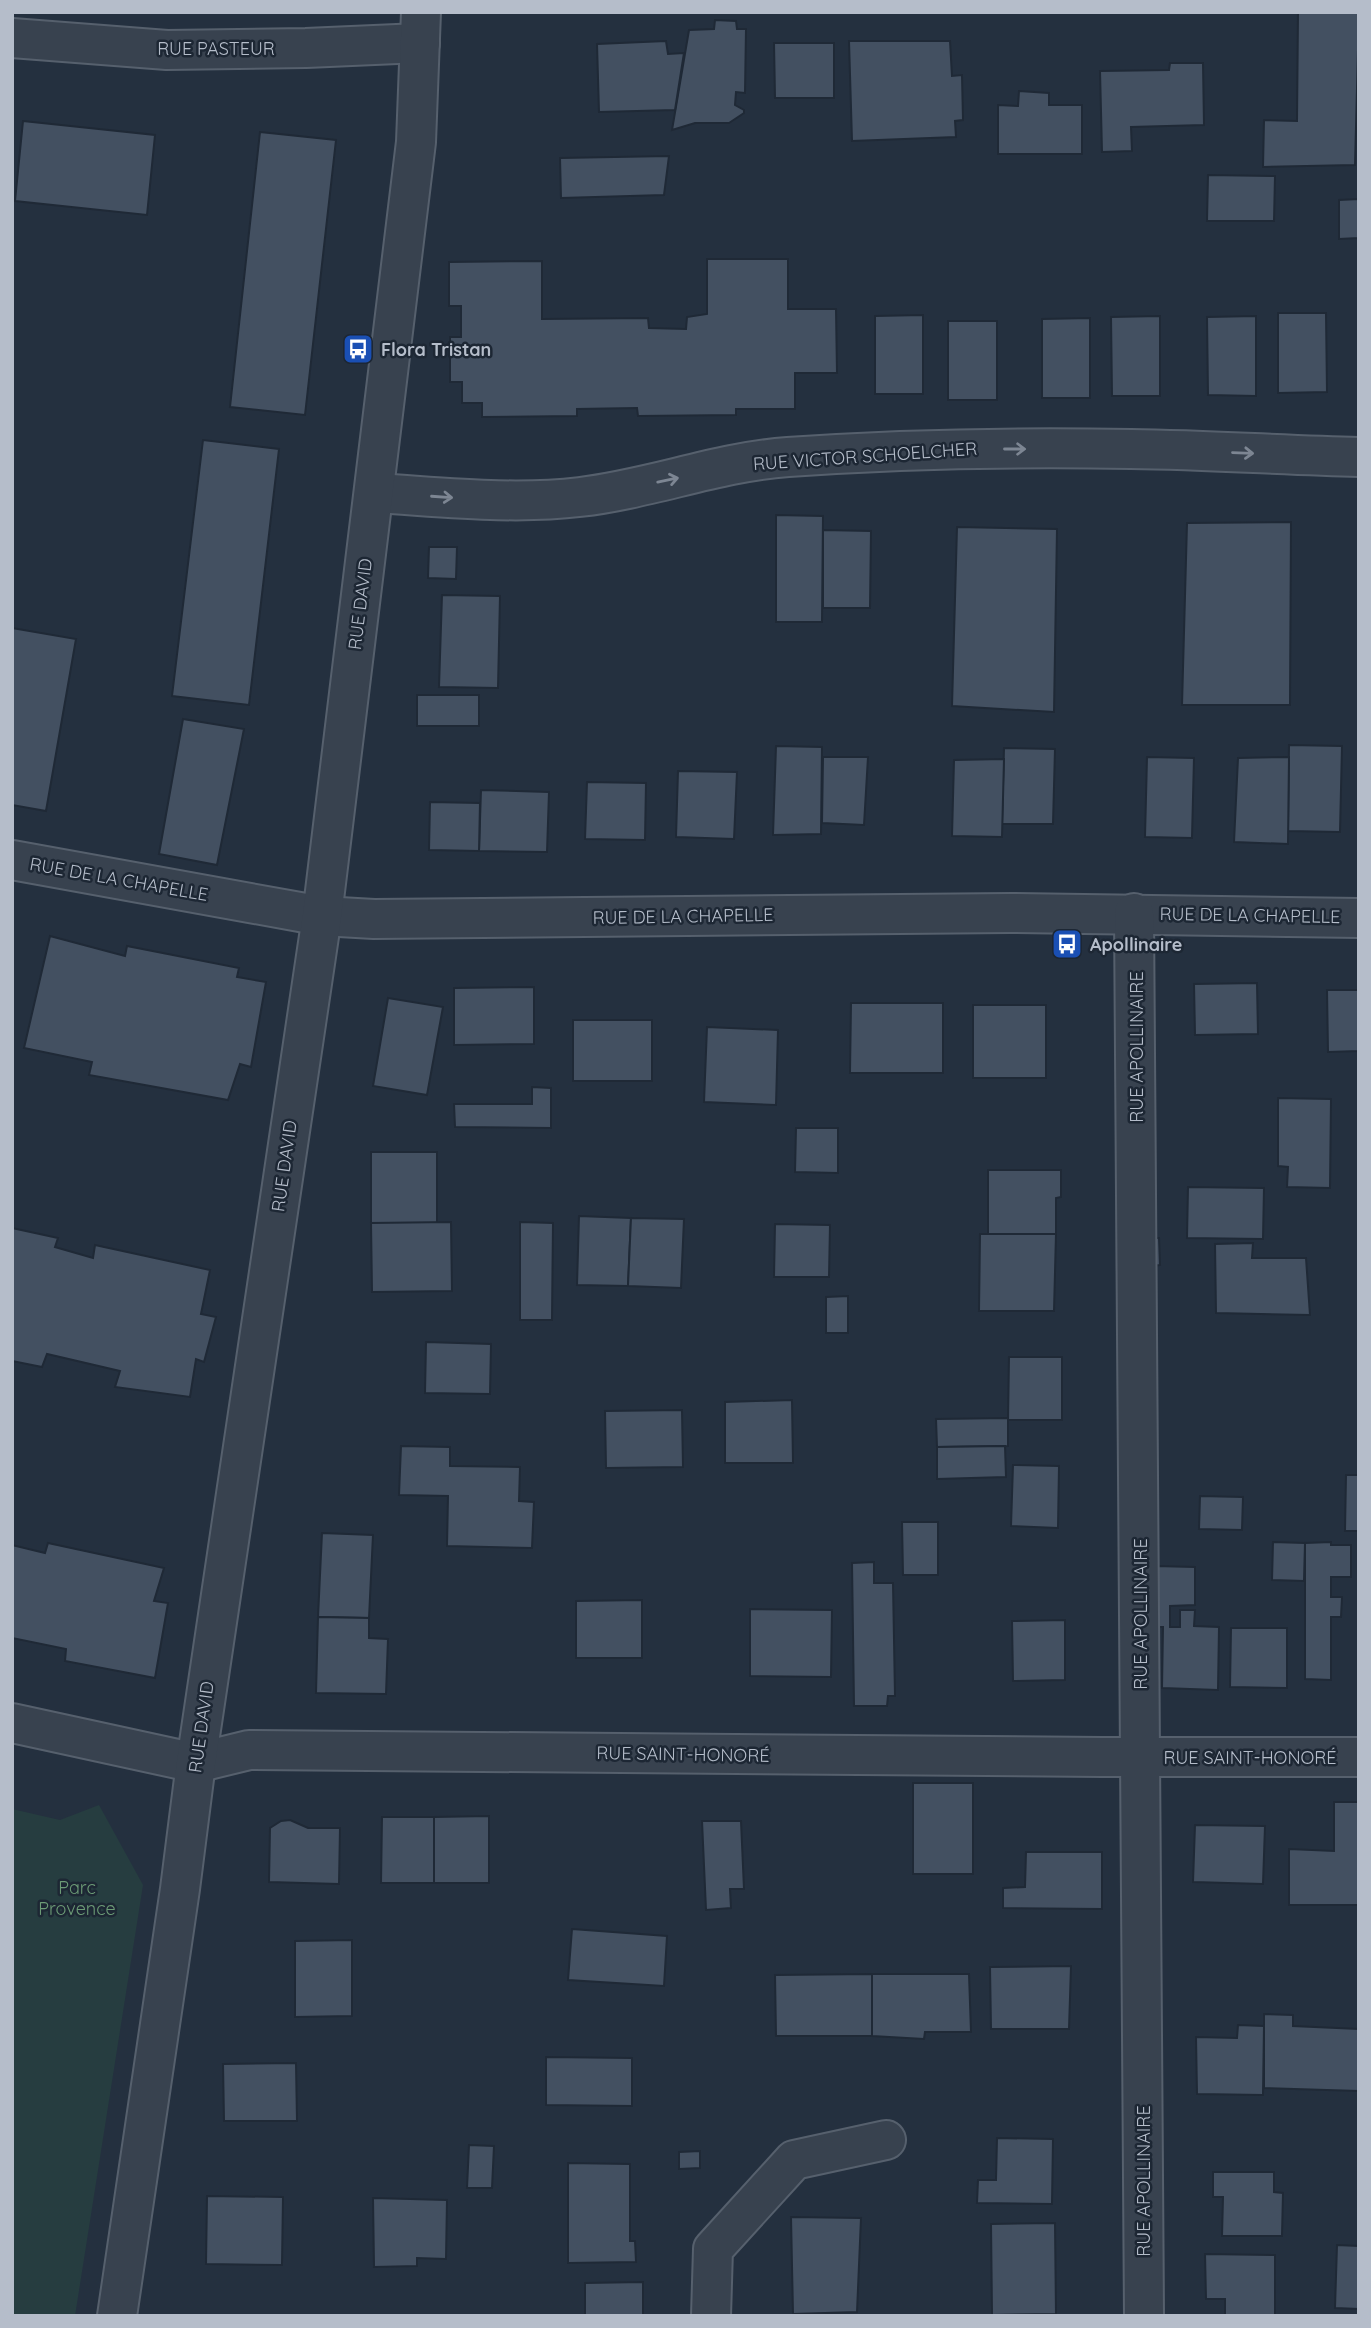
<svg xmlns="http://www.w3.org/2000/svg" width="1371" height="2328" viewBox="0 0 1371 2328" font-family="Quicksand,sans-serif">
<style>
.green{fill:#263d40}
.building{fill:#435061;stroke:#1f2936;stroke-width:2}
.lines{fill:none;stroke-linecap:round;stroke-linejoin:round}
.street-casing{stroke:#56606d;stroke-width:42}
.street{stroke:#38424f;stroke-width:38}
.oneway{stroke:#7d8693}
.labels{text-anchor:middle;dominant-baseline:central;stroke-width:5;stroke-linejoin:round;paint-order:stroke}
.street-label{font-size:18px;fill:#b5bdca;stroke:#1d2734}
.poi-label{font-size:18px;font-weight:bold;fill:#b5bdca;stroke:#1d2734;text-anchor:start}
.park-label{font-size:18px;fill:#6c9b76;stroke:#1d2734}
</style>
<rect width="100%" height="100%" fill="#24303f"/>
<path class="green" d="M99,1805L143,1885L75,2316H12V1809L60,1820Z"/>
<g class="building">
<path d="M1298,12H1359L1355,165L1263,167L1264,120L1297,121Z"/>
<path d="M715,20L736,21L737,29H746L745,93L736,92L735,105L744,110V113L729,123H695L672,130L689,30L714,29Z"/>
<path d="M666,41L668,54L684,53L675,110L599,112L597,44Z"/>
<path d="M849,41H950L952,76L962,75L963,120L955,121L956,137L852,141Z"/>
<path d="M774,43H834V98H775Z"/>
<path d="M1170,63H1203L1204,125L1131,127L1132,151L1102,152L1100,71L1169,70Z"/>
<path d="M1019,91L1049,93V105H1082V154H998V105L1018,106Z"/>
<path d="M23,121L155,135L147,215L15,201Z"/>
<path d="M260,132L336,140L305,415L230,407Z"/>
<path d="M669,156L664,195L561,198L560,158Z"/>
<path d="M1208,175L1275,176L1274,221H1207Z"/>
<path d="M1359,199V238L1339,239V200Z"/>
<path d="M707,259H788V309H836L837,373H795V409H736V415L638,416L637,408L577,409V416L482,417V403H462V382H450V337H461V306H449V262L542,261V319L648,318L649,328L686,329L687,317L707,314Z"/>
<path d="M1278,313H1326L1327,392L1278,393Z"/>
<path d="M923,315V394H875V316Z"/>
<path d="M1160,316V396H1112L1111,317Z"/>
<path d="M1256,316V396L1208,395L1207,317Z"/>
<path d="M1090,318V398H1042V319Z"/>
<rect x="948" y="321" width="49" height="79"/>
<path d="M203,440L279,449L249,705L172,696Z"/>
<path d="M776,515L823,516L822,622H776Z"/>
<path d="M1291,522L1290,705H1182L1187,523Z"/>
<path d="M957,527L1057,529L1054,712L952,706Z"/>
<path d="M823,530L871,531L870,608H823Z"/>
<path d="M429,547H457L456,579L428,578Z"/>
<path d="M442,595L500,596L498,688L439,687Z"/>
<path d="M12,628L76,639L46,811L12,805Z"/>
<rect x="417" y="695" width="62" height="31"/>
<path d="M183,719L244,729L217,865L159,854Z"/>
<path d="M1289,745L1342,746L1340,832L1288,831Z"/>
<path d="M776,746L822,747L821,834L773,835Z"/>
<path d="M1004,748L1055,749L1053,824H1002Z"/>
<path d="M823,757H868L864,825L822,823Z"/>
<path d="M1147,757L1194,758L1192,838L1145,837Z"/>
<path d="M1289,757L1288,844L1234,842L1238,758Z"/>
<path d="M1004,759L1002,837L952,836L954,760Z"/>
<path d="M678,771L737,772L734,839L676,837Z"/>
<path d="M587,782L646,783L645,840L585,839Z"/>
<path d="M481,790L549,792L547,852L479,851Z"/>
<path d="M430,802L480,803L479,851L429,850Z"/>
<path d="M50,936L125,956L127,946L239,968L237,977L266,982L251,1067L240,1064L228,1100L89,1075L92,1062L24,1048Z"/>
<path d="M1257,983L1258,1034L1195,1035L1194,984Z"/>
<path d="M534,987V1044L454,1045V988Z"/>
<path d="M1327,990H1359V1051L1328,1052Z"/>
<path d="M388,998L443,1007L427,1095L373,1086Z"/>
<path d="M851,1003H943V1073H850Z"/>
<rect x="973" y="1005" width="73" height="73"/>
<rect x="573" y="1020" width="79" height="61"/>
<path d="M707,1027L778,1030L776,1105L704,1102Z"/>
<path d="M532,1087L551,1088V1128L455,1127L454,1104H532Z"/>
<path d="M1278,1098L1331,1099L1330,1188L1287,1187L1288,1167L1278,1166Z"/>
<path d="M796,1128H838V1173L795,1172Z"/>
<rect x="371" y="1152" width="66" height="71"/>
<path d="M988,1170H1061V1197L1056,1198V1234H988Z"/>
<path d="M1188,1187L1264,1188L1263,1239L1187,1238Z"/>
<path d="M579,1216L631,1218L628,1286L577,1285Z"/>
<path d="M631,1218L684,1219L681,1288L628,1286Z"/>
<path d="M451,1222L452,1291L372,1292L371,1223Z"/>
<path d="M520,1222L553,1223L552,1320H520Z"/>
<path d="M775,1224L830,1225L829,1277H774Z"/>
<path d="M12,1228L58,1238L55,1247L93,1258L95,1245L210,1270L201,1314L216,1317L204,1362L196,1359L190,1397L115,1387L120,1371L47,1354L42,1367L12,1361Z"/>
<path d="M980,1234H1056L1054,1311H979Z"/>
<path d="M1152,1238H1159L1160,1265L1153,1266Z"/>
<path d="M1253,1243L1252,1258H1306L1310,1315L1216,1313L1215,1244Z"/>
<path d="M848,1296V1333H826V1297Z"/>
<path d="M426,1342L491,1344L490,1394L425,1393Z"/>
<path d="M1009,1357H1062V1420H1008Z"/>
<path d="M792,1400L793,1463H725V1402Z"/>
<path d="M682,1410L683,1467L606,1468L605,1411Z"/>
<path d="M1008,1418V1446L937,1447L936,1419Z"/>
<path d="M401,1446L450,1447V1466L520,1467L519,1501L534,1502L532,1548L447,1546L448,1496L399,1495Z"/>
<path d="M1005,1446L1006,1477L937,1479V1447Z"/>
<path d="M1013,1465L1059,1466L1058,1528L1011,1526Z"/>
<path d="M1346,1475H1359V1531H1345Z"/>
<path d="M1200,1496L1243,1497L1242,1530L1199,1529Z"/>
<path d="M902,1522H938V1575H903Z"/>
<path d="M322,1533L373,1535L369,1618L318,1617Z"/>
<path d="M1273,1542L1305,1543L1304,1581L1272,1580Z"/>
<path d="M1331,1542V1545H1351V1577H1331V1597H1342L1341,1617H1331V1680L1305,1679V1543Z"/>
<path d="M48,1543L164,1568L154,1601L168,1603L155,1678L65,1661L66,1649L12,1638V1545L45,1553Z"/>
<path d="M874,1562V1583H893L895,1696H888L887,1706H854L852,1563Z"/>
<path d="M1155,1566L1195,1567V1605L1170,1606V1627H1180V1610H1195L1194,1626L1219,1627L1218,1690L1162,1688L1163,1627H1155Z"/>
<path d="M642,1600V1658H576V1601Z"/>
<path d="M750,1609L832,1610L831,1677L750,1676Z"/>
<path d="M318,1617L369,1618V1638L388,1639L386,1694L316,1693Z"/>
<path d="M1065,1620V1680L1013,1681L1012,1621Z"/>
<path d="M1231,1628H1287V1688L1230,1687Z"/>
<rect x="913" y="1783" width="60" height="91"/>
<path d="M1334,1802H1359V1905H1289V1849L1334,1851Z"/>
<path d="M489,1816V1883H434V1817Z"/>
<path d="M382,1817H434V1883H381Z"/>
<path d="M290,1820L308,1828H340L339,1884L269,1882L270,1828L281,1821Z"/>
<path d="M702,1821H741L744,1889H730L731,1908L706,1910Z"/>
<path d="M1195,1825L1265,1826L1263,1884L1193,1882Z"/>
<path d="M1026,1852H1102V1909L1003,1908V1888L1025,1887Z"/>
<path d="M572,1929L667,1936L664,1986L568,1980Z"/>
<path d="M352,1940V2016L295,2017V1941Z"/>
<path d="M1071,1966L1069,2029H991L990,1967Z"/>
<path d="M872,1974V2036H776L775,1975Z"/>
<path d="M872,1974H969L971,2032H925L924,2039L872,2036Z"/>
<path d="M1264,2014L1293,2015V2026L1359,2029V2091L1264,2088Z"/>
<path d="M1238,2025L1264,2026L1263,2095L1197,2094L1196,2037L1237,2038Z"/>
<path d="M546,2057L632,2058V2106L546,2105Z"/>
<path d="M296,2063L297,2121H224L223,2064Z"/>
<path d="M997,2138L1053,2139L1052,2204L977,2203L978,2180H996Z"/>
<path d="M469,2145L494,2146L492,2188H467Z"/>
<path d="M700,2151V2168L679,2169V2152Z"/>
<path d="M568,2163L630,2164V2241H635L636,2262L568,2263Z"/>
<path d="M1213,2172H1274V2192L1283,2193L1282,2236H1222L1223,2197H1213Z"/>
<path d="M207,2196L283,2197L282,2265L206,2264Z"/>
<path d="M373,2198L447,2200L446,2259L417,2258V2266L374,2267Z"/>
<path d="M791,2217L861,2218L857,2312L793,2314Z"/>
<path d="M1055,2223L1056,2314L992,2315L991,2224Z"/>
<path d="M1337,2245L1359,2246V2309L1335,2308Z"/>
<path d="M1205,2254L1275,2255V2316H1225V2299H1206Z"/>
<path d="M643,2282V2316H585V2283Z"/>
</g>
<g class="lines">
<g class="street-casing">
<g id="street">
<path d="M12,38L167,50L306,48L420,43"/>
<path d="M374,493C443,497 512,505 580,497C650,489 718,462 788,457C902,449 1017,447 1131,449C1207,450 1283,455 1359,457"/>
<path d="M12,860L322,916L374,919L1010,913L1359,918"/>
<path d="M1134,913L1144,2316"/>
<path d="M12,1723L196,1763L249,1750L1103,1757H1359"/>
<path d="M117,2316L180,1889L196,1763L322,916L416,142L421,12"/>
<path d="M711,2316L713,2249L794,2160L886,2140"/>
</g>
</g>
<use href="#street" class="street"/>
</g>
<defs><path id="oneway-shaft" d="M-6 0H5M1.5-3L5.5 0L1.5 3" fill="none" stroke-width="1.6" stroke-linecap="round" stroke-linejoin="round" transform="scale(1.75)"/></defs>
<g class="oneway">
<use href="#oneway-shaft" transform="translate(1015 449)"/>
<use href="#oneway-shaft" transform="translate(1243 453) rotate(2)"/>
<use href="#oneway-shaft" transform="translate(668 480) rotate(-12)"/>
<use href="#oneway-shaft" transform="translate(442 497) rotate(4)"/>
</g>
<defs>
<g id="bus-square" transform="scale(1.575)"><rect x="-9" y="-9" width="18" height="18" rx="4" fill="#1a4fb4" stroke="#1d2734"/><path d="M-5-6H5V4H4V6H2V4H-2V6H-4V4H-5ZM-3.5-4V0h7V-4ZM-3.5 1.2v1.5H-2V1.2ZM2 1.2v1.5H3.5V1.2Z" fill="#fff"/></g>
</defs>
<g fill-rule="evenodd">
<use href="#bus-square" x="358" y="349"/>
<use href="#bus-square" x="1067" y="944"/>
</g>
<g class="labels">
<g class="street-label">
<text x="216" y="48">RUE PASTEUR</text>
<text transform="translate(865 456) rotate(-4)">RUE VICTOR SCHOELCHER</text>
<text transform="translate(360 604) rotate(-83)">RUE DAVID</text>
<text transform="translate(119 879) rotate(10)">RUE DE LA CHAPELLE</text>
<text transform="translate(1250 915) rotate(1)">RUE DE LA CHAPELLE</text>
<text transform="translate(683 916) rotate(-1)">RUE DE LA CHAPELLE</text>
<text transform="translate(1136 1047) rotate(-90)">RUE APOLLINAIRE</text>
<text transform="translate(284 1166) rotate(-82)">RUE DAVID</text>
<text transform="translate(1140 1614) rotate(-90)">RUE APOLLINAIRE</text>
<text transform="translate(201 1727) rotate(-82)">RUE DAVID</text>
<text transform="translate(683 1754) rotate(1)">RUE SAINT-HONORÉ</text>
<text x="1250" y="1757">RUE SAINT-HONORÉ</text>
<text transform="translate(1143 2181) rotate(-90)">RUE APOLLINAIRE</text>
</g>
<g class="poi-label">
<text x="381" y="349">Flora Tristan</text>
<text x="1090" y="944">Apollinaire</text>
</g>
<g class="park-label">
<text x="77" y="1887">Parc<tspan x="77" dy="21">Provence</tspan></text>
</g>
</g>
<rect width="1371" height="2328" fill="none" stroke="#b5bdca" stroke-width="28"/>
</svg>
